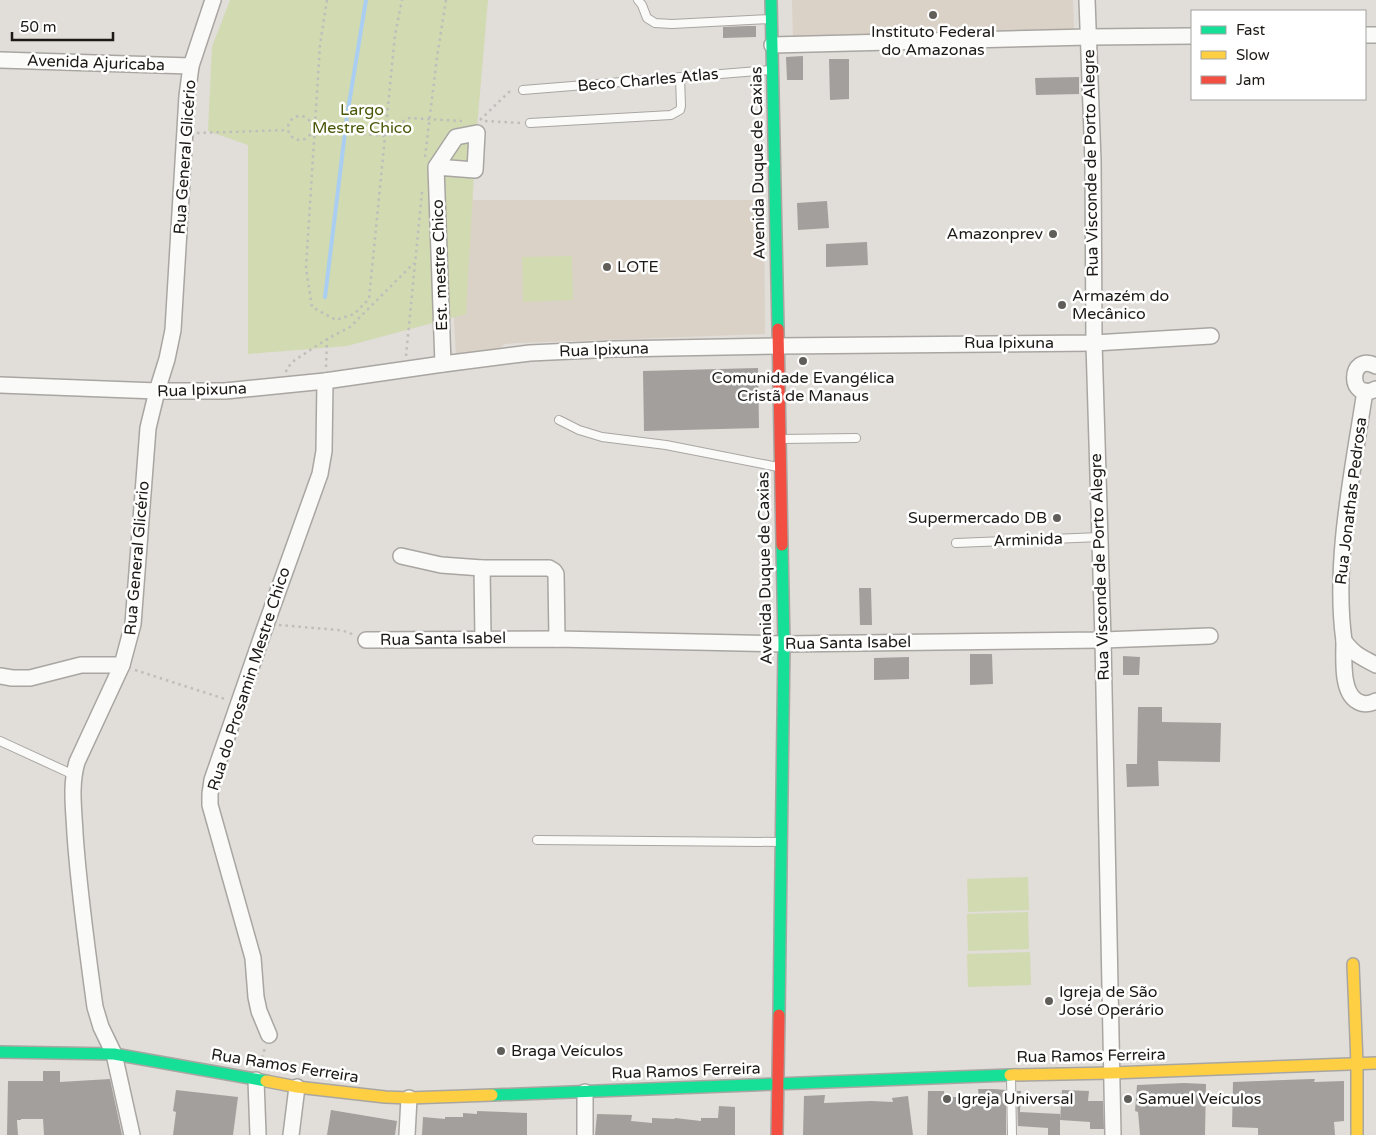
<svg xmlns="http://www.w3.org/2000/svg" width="1376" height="1135" viewBox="0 0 1376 1135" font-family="'Varela Round',sans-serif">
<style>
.built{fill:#dad1c7}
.green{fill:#d2dab2}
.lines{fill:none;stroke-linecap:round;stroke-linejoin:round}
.stream{stroke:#aacef1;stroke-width:4}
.building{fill:#a39f9c}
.lane-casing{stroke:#a9a6a2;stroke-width:10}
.street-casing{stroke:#a9a6a2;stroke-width:18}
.fast-casing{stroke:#a9a6a2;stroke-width:14}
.slow-casing{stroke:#a9a6a2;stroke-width:14}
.jam-casing{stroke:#a9a6a2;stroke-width:14}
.path{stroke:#bfbebb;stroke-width:2.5;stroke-dasharray:2.5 4;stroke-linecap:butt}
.lane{stroke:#fafaf9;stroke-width:8}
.street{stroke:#fafaf9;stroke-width:15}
.fast{stroke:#16e098;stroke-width:11}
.slow{stroke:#ffcf43;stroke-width:11}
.jam{stroke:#f24e42;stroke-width:11}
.poi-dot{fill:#615e5a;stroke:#fff;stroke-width:2}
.labels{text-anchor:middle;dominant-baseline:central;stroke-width:5;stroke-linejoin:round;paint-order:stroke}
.poi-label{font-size:16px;fill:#1c1916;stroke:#fff;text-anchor:start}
.street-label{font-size:16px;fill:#1c1916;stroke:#fff}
.park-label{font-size:16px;fill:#495707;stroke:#fff}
</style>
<rect width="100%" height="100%" fill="#e1ddd8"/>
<g class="built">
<path d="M792,0H1073L1074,30L793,39Z"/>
<path d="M447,200H764L765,334L517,343L504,344L499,349L456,355Z"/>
</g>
<g class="green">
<path d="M230,0H488L476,139L466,314L347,346L248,354V145L208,131L212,47Z"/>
<path d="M572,256L573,300L523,302L522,257Z"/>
<path d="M1028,877L1029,910L968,912L967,879Z"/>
<path d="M1028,912L1029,949L968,951L967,914Z"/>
<path d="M1030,952L1031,985L968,987L967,954Z"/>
</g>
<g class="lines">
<path class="stream" d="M325,297L347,116L366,0"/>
</g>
<g class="building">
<path d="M748,26H756V37L723,38V27Z"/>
<path d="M803,56V80H787L786,57Z"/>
<path d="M829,59H849V99L830,100Z"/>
<path d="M1079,77V94L1036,95L1035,78Z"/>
<path d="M827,201L829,228L798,230L797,203Z"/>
<path d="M867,242L868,265L826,267V244Z"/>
<path d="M758,368L759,428L644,431L643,371Z"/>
<path d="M859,588H871L872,625H860Z"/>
<path d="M970,654H992L993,684L970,685Z"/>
<path d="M1123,656L1140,657L1139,675H1123Z"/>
<path d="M909,657V679L874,680V658Z"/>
<path d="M1138,707H1162V722L1221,723L1220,762L1158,761L1159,786L1127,787L1126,764H1137Z"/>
<path d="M43,1071H60V1082L110,1079L122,1135H44L43,1119H21V1120H17L18,1135H7L8,1081H43Z"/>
<path d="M1312,1079H1315L1314,1082L1344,1081V1121L1334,1122L1335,1135H1258V1128L1232,1127L1233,1082Z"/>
<path d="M1184,1083L1206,1084L1205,1135H1140L1138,1112L1135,1111L1137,1085Z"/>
<path d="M978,1089H994L1006,1090V1135H927L928,1091H944V1097H979Z"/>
<path d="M176,1090L238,1097L233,1135H173L176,1112L173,1111Z"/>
<path d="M1062,1090L1089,1091L1088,1101H1103L1104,1129H1090V1122L1060,1120Z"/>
<path d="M1017,1091H1021L1020,1112L1060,1114V1135H1048V1128L1018,1126V1129Z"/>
<path d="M825,1095L824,1103L871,1101L893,1102L892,1098L908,1096L913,1135H803L804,1096Z"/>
<path d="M719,1106L735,1107V1135H595L597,1114L632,1115L631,1121L652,1123V1118L674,1119L675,1118L701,1121V1118H718Z"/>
<path d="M331,1110L397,1121L395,1135H327Z"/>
<path d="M477,1111L527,1113V1135H422L423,1117L445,1119V1117H463V1113L477,1114Z"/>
</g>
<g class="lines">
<g class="lane-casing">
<g id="lane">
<path d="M638,0L642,5L647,18L655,23L672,24L770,19"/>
<path d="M523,90L771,70"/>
<path d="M530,123L671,115L680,110L681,106L680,77"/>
<path d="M559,420L579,430L602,437L666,445L778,467"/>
<path d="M782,439L856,438"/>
<path d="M956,543L1100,537"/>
<path d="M0,741L74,775"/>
<path d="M537,840L779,842"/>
<path d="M1011,1077L1012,1135"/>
</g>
</g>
<g class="street-casing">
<g id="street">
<path d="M1087,0L1093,161L1094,343L1103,640L1113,1135"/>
<path d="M1365,35H1376"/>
<path d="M772,45L1089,37L1192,36"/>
<path d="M0,60L191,66"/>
<path d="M436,167L456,137L477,133L475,170L436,167L443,364"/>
<path d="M1376,366C1348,351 1347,404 1376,389"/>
<path d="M0,385L157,391H225L325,381L443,364L530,353L615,349L778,346L1094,343L1211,336"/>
<path d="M401,556L441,565L482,568H549L554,571L556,574L557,639"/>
<path d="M482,568L483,638"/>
<path d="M366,640L557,639L784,644L1103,640L1210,636"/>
<path d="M1344,641C1333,562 1353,470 1365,391"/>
<path d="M1376,665C1360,656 1356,656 1344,641C1344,658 1341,692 1357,701C1363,705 1370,704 1376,701"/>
<path d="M0,676L12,678H30L81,665H122"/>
<path d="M269,1035L259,1011L256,997L253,958L210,805V794L212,780L263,633L320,474L324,451L325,381"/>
<path d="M256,1080L258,1135"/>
<path d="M132,1135L114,1054L101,1027L95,1007C87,949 79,892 75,834C74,810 70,786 77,762L122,665L133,624L148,428L157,391L167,359L173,330L187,96L191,66L213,0"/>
<path d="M291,1135L297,1087"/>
<path d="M407,1135L409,1098"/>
<path d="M585,1135V1092"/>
</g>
</g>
<g class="fast-casing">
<g id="fast">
<path d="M771,0L778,329"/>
<path d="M779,1015L784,644L782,545"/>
<path d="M0,1052L114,1054L266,1081"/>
<path d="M492,1095L1010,1075"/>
</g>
</g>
<g class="slow-casing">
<g id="slow">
<path d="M1353,964L1357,1064V1135"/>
<path d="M1010,1075L1111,1073L1376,1063"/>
<path d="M266,1081L297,1087L385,1097L409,1098L492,1095"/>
</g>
</g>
<g class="jam-casing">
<g id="jam">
<path d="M778,329L782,545"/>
<path d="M777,1135L779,1015"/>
</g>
</g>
<g class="path">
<path d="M327,0L320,45L306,268L312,307L336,320L354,314L369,299L395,35L402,0"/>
<circle cx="300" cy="128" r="12"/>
<path d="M480,120L509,92H513"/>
<path d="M485,121L520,123"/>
<path d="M311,129L385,136L389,135L397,125L409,118L462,121"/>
<path d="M197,133L288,130"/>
<path d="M425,157L437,57L446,0"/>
<path d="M406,356L422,192"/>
<path d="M326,367L327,339"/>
<path d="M286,372L287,368L295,360L327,339L350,327L414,263"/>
<path d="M279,625L338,630L348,632L355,636"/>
<path d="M135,670L225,699"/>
<path d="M260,1064L265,1048"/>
</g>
<use href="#lane" class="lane"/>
<use href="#street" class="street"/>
<use href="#fast" class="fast"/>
<use href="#slow" class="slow"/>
<use href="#jam" class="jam"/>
</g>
<g class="poi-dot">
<circle cx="933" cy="15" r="5"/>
<circle cx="1053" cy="234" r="5"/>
<circle cx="607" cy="267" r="5"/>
<circle cx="1062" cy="305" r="5"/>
<circle cx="803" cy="361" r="5"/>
<circle cx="1057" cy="518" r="5"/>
<circle cx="1049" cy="1001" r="5"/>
<circle cx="501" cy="1051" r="5"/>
<circle cx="947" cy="1099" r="5"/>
<circle cx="1128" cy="1099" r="5"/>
</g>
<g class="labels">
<g class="poi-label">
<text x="933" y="32" text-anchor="middle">Instituto Federal<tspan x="933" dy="18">do Amazonas</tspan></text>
<text x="1043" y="234" text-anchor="end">Amazonprev</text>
<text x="617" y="267">LOTE</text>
<text x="1072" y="296">Armazém do<tspan x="1072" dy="18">Mecânico</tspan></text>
<text x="803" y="378" text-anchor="middle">Comunidade Evangélica<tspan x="803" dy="18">Cristã de Manaus</tspan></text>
<text x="1047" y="518" text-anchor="end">Supermercado DB</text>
<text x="1059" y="992">Igreja de São<tspan x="1059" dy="18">José Operário</tspan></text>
<text x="511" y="1051">Braga Veículos</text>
<text x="957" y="1099">Igreja Universal</text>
<text x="1138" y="1099">Samuel Veículos</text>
</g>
<g class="street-label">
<text transform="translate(96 63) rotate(2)">Avenida Ajuricaba</text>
<text transform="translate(648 80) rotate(-5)">Beco Charles Atlas</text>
<text transform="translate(185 157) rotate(-86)">Rua General Glicério</text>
<text transform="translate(758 163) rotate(-91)">Avenida Duque de Caxias</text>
<text transform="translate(1091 163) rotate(-91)">Rua Visconde de Porto Alegre</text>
<text transform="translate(440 265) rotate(-92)">Est. mestre Chico</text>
<text x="1009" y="343">Rua Ipixuna</text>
<text transform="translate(604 350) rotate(-2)">Rua Ipixuna</text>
<text transform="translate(202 390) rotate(-2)">Rua Ipixuna</text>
<text transform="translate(1351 501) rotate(-83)">Rua Jonathas Pedrosa</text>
<text transform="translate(1028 540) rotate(-2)">Arminida</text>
<text transform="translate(137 558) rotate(-85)">Rua General Glicério</text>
<text transform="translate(1100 567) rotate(-92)">Rua Visconde de Porto Alegre</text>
<text transform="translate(765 568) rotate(-91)">Avenida Duque de Caxias</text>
<text transform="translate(443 639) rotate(-1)">Rua Santa Isabel</text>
<text transform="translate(848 643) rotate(-1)">Rua Santa Isabel</text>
<text transform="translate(249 679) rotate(-72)">Rua do Prosamin Mestre Chico</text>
<text transform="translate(1091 1056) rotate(-1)">Rua Ramos Ferreira</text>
<text transform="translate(285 1066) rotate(9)">Rua Ramos Ferreira</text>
<text transform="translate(686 1071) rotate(-2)">Rua Ramos Ferreira</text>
</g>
<g class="park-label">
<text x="362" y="110">Largo<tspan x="362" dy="18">Mestre Chico</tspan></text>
</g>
</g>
<rect x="1191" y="10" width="175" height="90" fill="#ffffff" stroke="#a4a3a2"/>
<rect x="1201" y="26" width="25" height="8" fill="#16e098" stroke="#a4a3a2"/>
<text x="1236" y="35" font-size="15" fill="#1c1916">Fast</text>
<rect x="1201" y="51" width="25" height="8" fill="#ffcf43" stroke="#a4a3a2"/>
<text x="1236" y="60" font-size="15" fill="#1c1916">Slow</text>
<rect x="1201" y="76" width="25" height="8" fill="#f24e42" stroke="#a4a3a2"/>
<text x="1236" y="85" font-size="15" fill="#1c1916">Jam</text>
<path d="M12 32v8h101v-8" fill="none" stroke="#1c1916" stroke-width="2.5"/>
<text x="20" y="32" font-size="15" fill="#1c1916" stroke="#ffffff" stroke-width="4" paint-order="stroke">50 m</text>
</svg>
